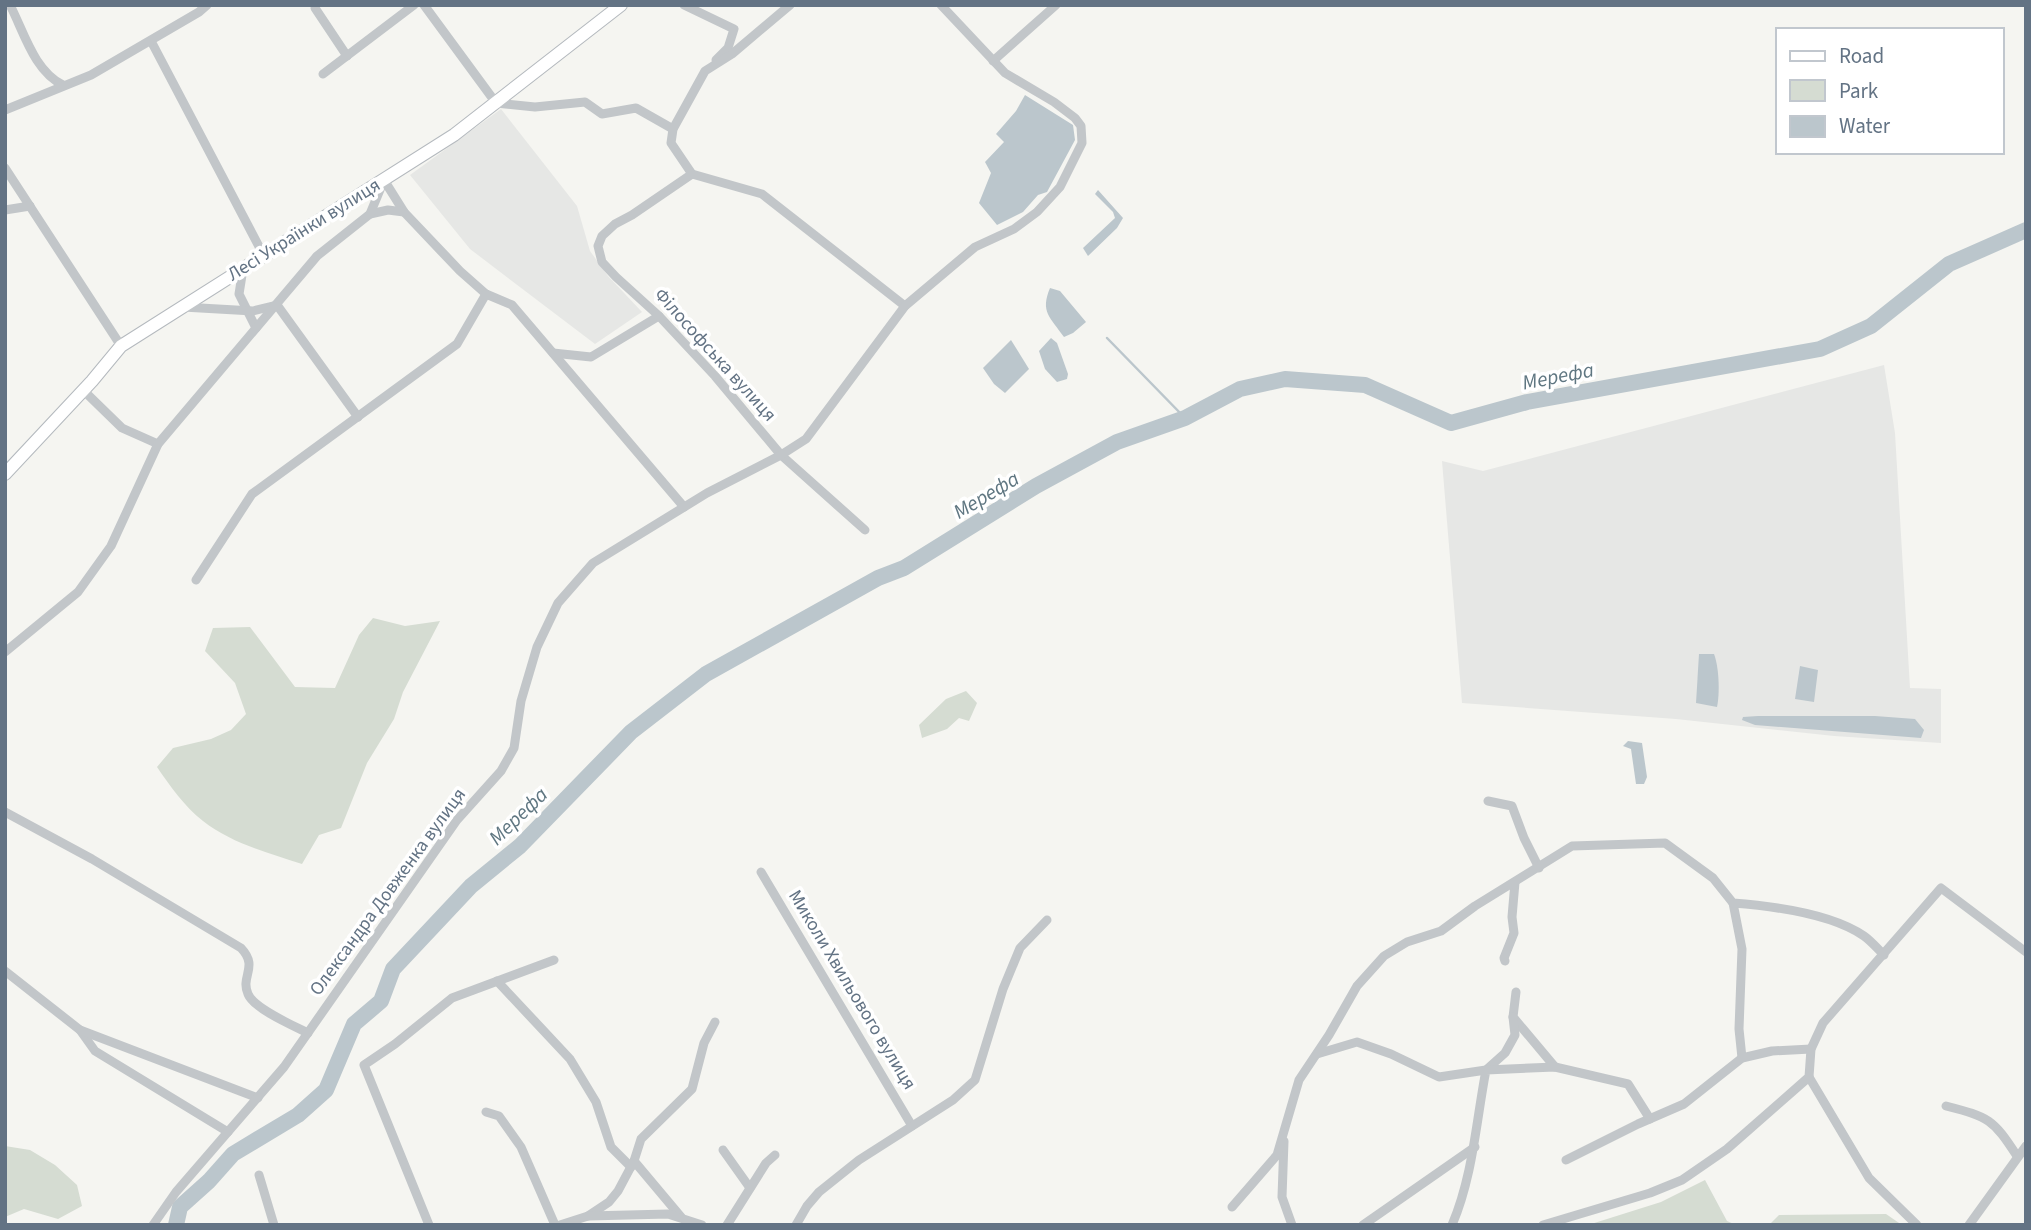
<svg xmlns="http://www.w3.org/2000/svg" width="2031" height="1230" viewBox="0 0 2031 1230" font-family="'Source Sans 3',sans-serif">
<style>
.built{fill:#e6e7e5}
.green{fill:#d5dcd2}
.water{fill:#bbc6cc}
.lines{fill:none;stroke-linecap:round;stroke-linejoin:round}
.stream{stroke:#bbc6cc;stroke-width:2.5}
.river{stroke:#bbc6cc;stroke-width:16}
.secondary-casing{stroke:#b4b9be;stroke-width:14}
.street{stroke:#c2c6c9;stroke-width:9}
.secondary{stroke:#fff;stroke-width:12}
.labels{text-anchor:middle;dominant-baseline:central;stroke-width:7;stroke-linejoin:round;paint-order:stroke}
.street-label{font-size:19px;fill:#637384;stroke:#fff}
.water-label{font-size:21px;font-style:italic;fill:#5f7681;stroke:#fff}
</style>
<rect width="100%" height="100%" fill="#f5f5f1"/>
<g class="built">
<path d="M501,109L577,206L590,251L608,276L642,312L595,344L470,249L410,175Z"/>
<path d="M1884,365L1895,433L1910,688L1941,689V743L1834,736L1676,719L1462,703L1442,461L1483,471Z"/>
</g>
<g class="green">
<path d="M373,618L405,626L440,621L403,692L394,719L367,763L341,828L319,835L302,864C268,853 231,843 203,821C184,806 170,786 157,767L173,748L211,739L231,730L246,714L235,683L205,651L213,628L250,627L295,687L335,688L359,635Z"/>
<path d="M966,691L977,703L969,721L959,718L947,729L922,738L919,725L946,699Z"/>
<path d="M5,1146L30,1150L55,1165L77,1185L82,1206L58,1219L24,1209L5,1217Z"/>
<path d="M1705,1180L1727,1221L1736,1225H1588L1661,1202Z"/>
<path d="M1886,1214L1902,1225H1769L1779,1215Z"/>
</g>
<g class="water">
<path d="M1025,95L1073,125L1075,140L1047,192L1038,195L1023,212L997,225L979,203L991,173L985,162L1004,142L996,134L1016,111Z"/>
<path d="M1098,190L1123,218L1117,228L1088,256L1083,248L1115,218L1113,212L1095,194Z"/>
<path d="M1050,288L1060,291L1086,322L1073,333L1064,337C1050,317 1040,312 1050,288Z"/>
<path d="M1051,338L1057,343L1068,374L1067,379L1057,382L1045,369L1039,351Z"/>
<path d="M1011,340L1029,369L1005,393L994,384L983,368Z"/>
<path d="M1699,654H1714C1719,667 1720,693 1717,707L1696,703Z"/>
<path d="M1800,666L1818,670L1814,702L1795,699Z"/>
<path d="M1758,716H1875L1915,719L1924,730L1921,738L1755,725L1742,720L1743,717Z"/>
<path d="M1628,741L1642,743L1647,777L1644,784H1636L1631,749L1623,746Z"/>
</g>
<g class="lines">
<path class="stream" d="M1107,338L1185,418"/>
<path class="river" d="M176,1225L180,1207L209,1181L233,1154L298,1115L326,1090L354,1024L381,1001L393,969L471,886L520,846L631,732L706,674L878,578L904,568L1036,486L1117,442L1185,418L1240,389L1285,379L1365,385L1451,423L1527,402L1820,349L1871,326L1949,264L2026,230"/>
<g class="secondary-casing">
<path id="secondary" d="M5,474L92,381L121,346L454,135L621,5"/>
</g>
<g class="street">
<path d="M10,5C24,32 34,71 63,85"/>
<path d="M424,5L496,103L535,107L585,102L602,114L636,108L673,129"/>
<path d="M684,5L734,29L728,48L716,60"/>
<path d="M315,8L347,56"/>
<path d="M151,41L264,256"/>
<path d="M993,61L1056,5"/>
<path d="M323,74L414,5"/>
<path d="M5,110L91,75L199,12L207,5"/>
<path d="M5,168L121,346"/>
<path d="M692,174L671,143L673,129L705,71L732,54L790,5"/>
<path d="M384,180L404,212L460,271L486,294L512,305L684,507"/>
<path d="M5,210L30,206"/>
<path d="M370,214L388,210L404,212"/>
<path d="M243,269L239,294L256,328"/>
<path d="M183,307L253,311L277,305L358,417"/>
<path d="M553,353L591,357L659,316"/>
<path d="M83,390L122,428L158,444"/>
<path d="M865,530L781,455L715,376L659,316L616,277L602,262L598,246L602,236L615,224L632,215L692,174L762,194L905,306"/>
<path d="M196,580L252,494L457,344L486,294"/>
<path d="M5,652L78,592L111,546L158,444L317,256L370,214L384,180"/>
<path d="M1488,801L1512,806L1524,838L1539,868"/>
<path d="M5,812L92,859L241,948C259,967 240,976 248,994C254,1009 294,1026 308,1033"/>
<path d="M761,872L912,1126"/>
<path d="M1733,903L1742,949L1739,1029L1742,1058"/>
<path d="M1505,961L1504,958L1514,933L1512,917L1515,882"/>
<path d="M5,971L80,1030L95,1051L228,1132"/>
<path d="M497,981L570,1059L596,1102L611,1147L631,1167"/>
<path d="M1516,992L1513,1017L1555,1067"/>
<path d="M80,1030L258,1098"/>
<path d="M1317,1054L1357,1042L1391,1054L1439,1077L1486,1070L1505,1053L1515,1035L1513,1017"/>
<path d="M1809,1077L1869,1178L1917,1225"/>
<path d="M1946,1106C1989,1117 1993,1119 2017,1156"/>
<path d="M486,1112L499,1116L521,1147L555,1225"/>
<path d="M1284,1141L1282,1197L1292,1225"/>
<path d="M723,1150L750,1188"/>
<path d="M1566,1160L1638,1124L1684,1104L1742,1058L1772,1051L1811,1049"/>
<path d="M634,1161L681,1217"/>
<path d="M259,1175L274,1225"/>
<path d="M1232,1207L1277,1155L1299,1080L1329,1035L1357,986L1384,956L1407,942L1441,931L1475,906L1572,846L1665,843L1713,878L1733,903C1772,906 1832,914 1864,936C1871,941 1878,949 1884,955"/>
<path d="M588,1216L609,1202L618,1191L634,1161L641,1139L692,1089L704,1043L715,1022"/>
<path d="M153,1225L176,1192L284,1067L457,820L501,771L514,748L521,701L537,647L558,603L593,563L707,493L781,455L806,439L905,306L975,247L1014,229L1037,212L1060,187L1082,143L1081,126L1075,118L1054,102L1005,73L941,5"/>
<path d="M429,1225L364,1065L395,1044L452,998L554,960"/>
<path d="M560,1225L588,1216L668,1214L702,1225"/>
<path d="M727,1225L766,1163L775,1155"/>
<path d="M796,1225L807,1206L819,1192L859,1160L953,1100L975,1080L1003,989L1020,948L1047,920"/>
<path d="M1363,1225L1475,1147"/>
<path d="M1452,1225C1473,1176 1476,1122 1486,1070L1555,1067L1628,1084L1650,1119"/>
<path d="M1543,1225L1650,1193L1682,1180L1727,1149L1809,1077L1811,1049L1823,1023L1941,888L2026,952"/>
<path d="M1969,1225L2026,1146"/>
</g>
<use href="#secondary" class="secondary"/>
</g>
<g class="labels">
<g class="street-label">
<text transform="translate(304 230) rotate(-32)">Лесі Українки вулиця</text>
<text transform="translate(715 355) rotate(48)">Філософська вулиця</text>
<text transform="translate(388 892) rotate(-54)">Олександра Довженка вулиця</text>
<text transform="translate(852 990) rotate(59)">Миколи Хвильового вулиця</text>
</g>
<g class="water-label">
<text transform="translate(1558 376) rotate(-11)">Мерефа</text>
<text transform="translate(986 495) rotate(-31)">Мерефа</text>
<text transform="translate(518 816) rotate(-44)">Мерефа</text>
</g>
</g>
<rect width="2031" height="1230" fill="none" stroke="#637384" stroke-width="14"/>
<rect x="1776" y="28" width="228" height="126" fill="#ffffff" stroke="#c1c7ce" stroke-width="2"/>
<rect x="1790" y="51" width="35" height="10" fill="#ffffff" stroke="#c1c7ce" stroke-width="2"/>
<text x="1839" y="63" font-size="21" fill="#637384">Road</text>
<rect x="1790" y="80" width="35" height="21" fill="#d5dcd2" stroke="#c1c7ce" stroke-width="2"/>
<text x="1839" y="98" font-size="21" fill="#637384">Park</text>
<rect x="1790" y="116" width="35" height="21" fill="#bbc6cc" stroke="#c1c7ce" stroke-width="2"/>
<text x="1839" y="133" font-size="21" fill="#637384">Water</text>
</svg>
